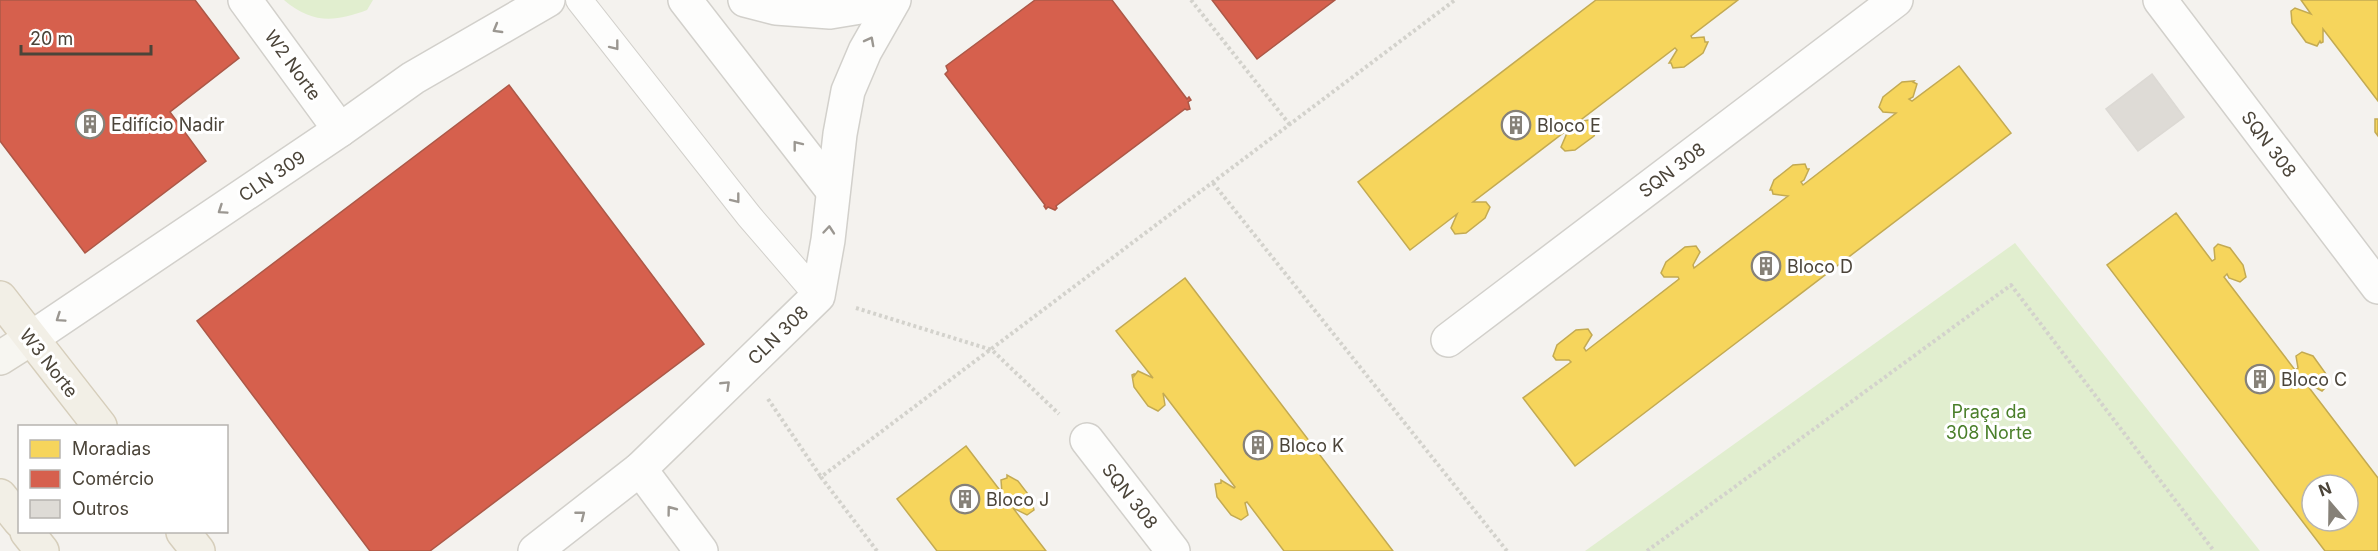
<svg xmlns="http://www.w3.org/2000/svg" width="2378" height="551" viewBox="0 0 2378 551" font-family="Inter,sans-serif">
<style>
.green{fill:#e1eecf}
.homes{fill:#f6d55c;stroke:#c3aa52;stroke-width:1.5;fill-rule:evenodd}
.shops{fill:#d6604d;stroke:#ac5847;stroke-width:1.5}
.building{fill:#dedbd6;stroke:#dcd9d4;stroke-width:1.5}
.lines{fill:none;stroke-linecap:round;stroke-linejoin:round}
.service-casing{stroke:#d2d0cb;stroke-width:28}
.minor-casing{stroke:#d2d0cb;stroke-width:36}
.tertiary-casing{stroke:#d2d0cb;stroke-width:36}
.secondary-casing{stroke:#d3cfc5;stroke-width:36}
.primary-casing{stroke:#d6cebb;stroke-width:36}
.path{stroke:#d3d2cc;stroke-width:4;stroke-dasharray:3 3;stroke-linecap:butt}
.service{stroke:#fdfdfc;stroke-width:26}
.minor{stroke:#fdfdfc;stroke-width:33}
.tertiary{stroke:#fdfdfc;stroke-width:33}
.secondary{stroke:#f7f6f1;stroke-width:33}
.primary{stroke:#f2efe6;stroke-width:33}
.oneway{stroke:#9b9791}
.labels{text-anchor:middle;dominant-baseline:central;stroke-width:6;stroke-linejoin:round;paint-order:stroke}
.street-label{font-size:18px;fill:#4b4439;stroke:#fff}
.poi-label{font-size:18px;fill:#4b4439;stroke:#fff;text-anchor:start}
.park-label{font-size:18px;fill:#4a7f2a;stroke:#fff}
</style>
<rect width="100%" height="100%" fill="#f4f2ee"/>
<g class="green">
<path d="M284,0H373L367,10C335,22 312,24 284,0Z"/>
<path d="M2015,243L2260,551H1585Z"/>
</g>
<g class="homes">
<path d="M1596,0H1738L1691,36L1692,38L1704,37L1705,42H1708L1703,53L1684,67L1673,68L1671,63H1669L1677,50L1675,48L1582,119L1583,121L1595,119V122L1599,125L1594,136L1575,150L1565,151L1561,147L1567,133L1566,131L1473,202H1486L1490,207L1485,218L1466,233L1455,234L1451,228L1457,214L1410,250L1358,182Z"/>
<path d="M2301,0H2378V101L2323,29V42L2321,43L2320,41L2317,46L2306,42L2292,23L2291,11L2295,8L2311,14Z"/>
<path d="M1959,66L2011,133L1575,466L1523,398L1571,362L1569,360H1556L1553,356L1557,345L1576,330L1588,329L1592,335L1584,348L1586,351L1679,279L1678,277H1664L1661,273L1666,262L1685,247L1696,246L1700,252L1693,265L1694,268L1788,196L1773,194L1772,190H1770L1774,180L1793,165L1805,164L1807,169H1809L1804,180L1801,182L1803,185L1896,113L1883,112L1879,107L1883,97L1902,82L1914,81L1913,82L1917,84L1913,97L1909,99L1912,101Z"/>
<path d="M2375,119H2378V136L2375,132Z"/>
<path d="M2176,213L2212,261L2215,259L2214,248L2218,244L2230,248L2243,265L2246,277L2240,282L2229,278L2227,274L2224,277L2295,370L2298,368L2296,356L2302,352L2313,356L2326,374L2327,386L2322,391L2309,384L2307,385L2378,478V551H2325L2107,265ZM2312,485H2348V521H2312Z"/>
<path d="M1185,278L1393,551H1284L1247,502L1245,503L1248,515L1241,520L1231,515L1217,497L1215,484L1221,483V480L1234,488L1235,487L1163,393L1165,405L1158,411L1148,406L1134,387L1132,375L1134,374V376L1138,371L1153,378L1116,331Z"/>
<path d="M966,446L1002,493L1001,480L1007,478V475L1018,481L1031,498L1034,510L1027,515L1013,508L1046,551H937L897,499Z"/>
</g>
<g class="shops">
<path d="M0,0H195L239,58L170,112L206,161L85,253L0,141Z"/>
<path d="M1035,0H1112L1187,99L1189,97L1191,100L1188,102L1190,109L1187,110L1185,109L1056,206L1057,208L1055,210L1048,207L1046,209L1044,206L1045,205L945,74L948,71L946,66Z"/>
<path d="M1212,0H1335L1257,59Z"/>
<path d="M509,85L704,344L430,551H370L197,321Z"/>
</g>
<path class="building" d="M2152,74L2184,117L2138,151L2106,109Z"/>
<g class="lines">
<g class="service-casing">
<path id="service" d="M579,0L749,216L818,296"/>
</g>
<g class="minor-casing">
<g id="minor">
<path d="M2160,0L2378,287"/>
<path d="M1448,340L1896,0"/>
<path d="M1087,440L1173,551"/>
</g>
</g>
<g class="tertiary-casing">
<g id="tertiary">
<path d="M245,0L340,130"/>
<path d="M685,0L833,191"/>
<path d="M745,0L776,8L830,12L891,2"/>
<path d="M30,339L340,130L413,78L548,0"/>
<path d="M640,469L701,551"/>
<path d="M535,551L640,469L818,296L828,240L840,134L848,91L865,51L894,0"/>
</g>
</g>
<g class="secondary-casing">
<path id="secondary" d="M0,358L30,339"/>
</g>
<g class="primary-casing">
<g id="primary">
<path d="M0,298L100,426"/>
<path d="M0,496L20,521"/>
<path d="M27,532L42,551"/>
<path d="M183,532L198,551"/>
</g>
</g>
<g class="path">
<path d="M1191,0L1290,125"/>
<path d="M1213,183L1507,551"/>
<path d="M856,308L992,350L1059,414"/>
<path d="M768,399L821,477"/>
<path d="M877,551L821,477L1455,0"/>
<path d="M1647,551L2011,285L2214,551"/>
</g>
<use href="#service" class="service"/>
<use href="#minor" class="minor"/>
<use href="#tertiary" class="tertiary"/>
<use href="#secondary" class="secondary"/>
<use href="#primary" class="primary"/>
</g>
<defs><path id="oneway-chevron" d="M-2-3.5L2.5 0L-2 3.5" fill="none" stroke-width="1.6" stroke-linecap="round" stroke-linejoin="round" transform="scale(1.5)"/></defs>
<g class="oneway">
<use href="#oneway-chevron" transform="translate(497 29) rotate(150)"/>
<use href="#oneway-chevron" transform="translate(870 41) rotate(-62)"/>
<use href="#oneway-chevron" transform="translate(615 46) rotate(52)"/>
<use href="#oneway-chevron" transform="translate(797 145) rotate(-128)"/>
<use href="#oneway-chevron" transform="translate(736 199) rotate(52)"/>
<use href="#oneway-chevron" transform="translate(222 210) rotate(146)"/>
<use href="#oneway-chevron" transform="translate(829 230) rotate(-85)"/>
<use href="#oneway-chevron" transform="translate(60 318) rotate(146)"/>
<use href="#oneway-chevron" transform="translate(726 385) rotate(-44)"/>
<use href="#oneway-chevron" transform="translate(671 510) rotate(-127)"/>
<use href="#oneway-chevron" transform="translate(581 515) rotate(-38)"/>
</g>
<defs>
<g id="building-ring" transform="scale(1.5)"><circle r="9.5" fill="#fff" stroke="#868178" stroke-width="1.5"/><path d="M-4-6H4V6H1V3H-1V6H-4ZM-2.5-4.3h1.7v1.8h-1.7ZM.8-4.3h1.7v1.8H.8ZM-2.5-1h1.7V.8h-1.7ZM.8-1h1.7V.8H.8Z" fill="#868178"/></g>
</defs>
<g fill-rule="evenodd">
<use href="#building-ring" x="90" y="124"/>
<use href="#building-ring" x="1516" y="125"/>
<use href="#building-ring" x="1766" y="266"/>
<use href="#building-ring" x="2260" y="379"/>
<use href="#building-ring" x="1258" y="445"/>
<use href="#building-ring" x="965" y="499"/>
</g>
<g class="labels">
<g class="street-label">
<text transform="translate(293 65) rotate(54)">W2 Norte</text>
<text transform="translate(2269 144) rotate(53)">SQN 308</text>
<text transform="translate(1672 170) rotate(-37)">SQN 308</text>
<text transform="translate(272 176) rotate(-34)">CLN 309</text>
<text transform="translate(778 335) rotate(-44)">CLN 308</text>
<text transform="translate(49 363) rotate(52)">W3 Norte</text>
<text transform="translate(1130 496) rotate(52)">SQN 308</text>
</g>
<g class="poi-label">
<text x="111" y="124">Edifício Nadir</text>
<text x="1537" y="125">Bloco E</text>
<text x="1787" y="266">Bloco D</text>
<text x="2281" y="379">Bloco C</text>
<text x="1279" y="445">Bloco K</text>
<text x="986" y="499">Bloco J</text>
</g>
<g class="park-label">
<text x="1989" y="411">Praça da<tspan x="1989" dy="21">308 Norte</tspan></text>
</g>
</g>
<rect x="18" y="425" width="210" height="108" fill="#ffffff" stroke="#b7b4b0" stroke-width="1.5"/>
<rect x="30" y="440" width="30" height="18" fill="#f6d55c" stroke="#b7b4b0" stroke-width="1.5"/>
<text x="72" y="455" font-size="18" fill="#4b4439">Moradias</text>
<rect x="30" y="470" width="30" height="18" fill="#d6604d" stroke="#b7b4b0" stroke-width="1.5"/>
<text x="72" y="485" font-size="18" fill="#4b4439">Comércio</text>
<rect x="30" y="500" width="30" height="18" fill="#dedbd6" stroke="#b7b4b0" stroke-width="1.5"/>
<text x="72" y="515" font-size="18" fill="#4b4439">Outros</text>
<g transform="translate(2330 503) rotate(340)"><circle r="28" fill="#ffffff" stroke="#b7b4b0" stroke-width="1.5"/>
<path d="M0-4.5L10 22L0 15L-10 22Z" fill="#868178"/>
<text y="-9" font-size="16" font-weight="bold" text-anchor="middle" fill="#4b4439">N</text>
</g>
<path d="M21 45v9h130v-9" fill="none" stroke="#4b4439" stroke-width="3"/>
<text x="30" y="45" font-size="18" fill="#4b4439" stroke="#ffffff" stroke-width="4.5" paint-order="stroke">20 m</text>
</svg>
